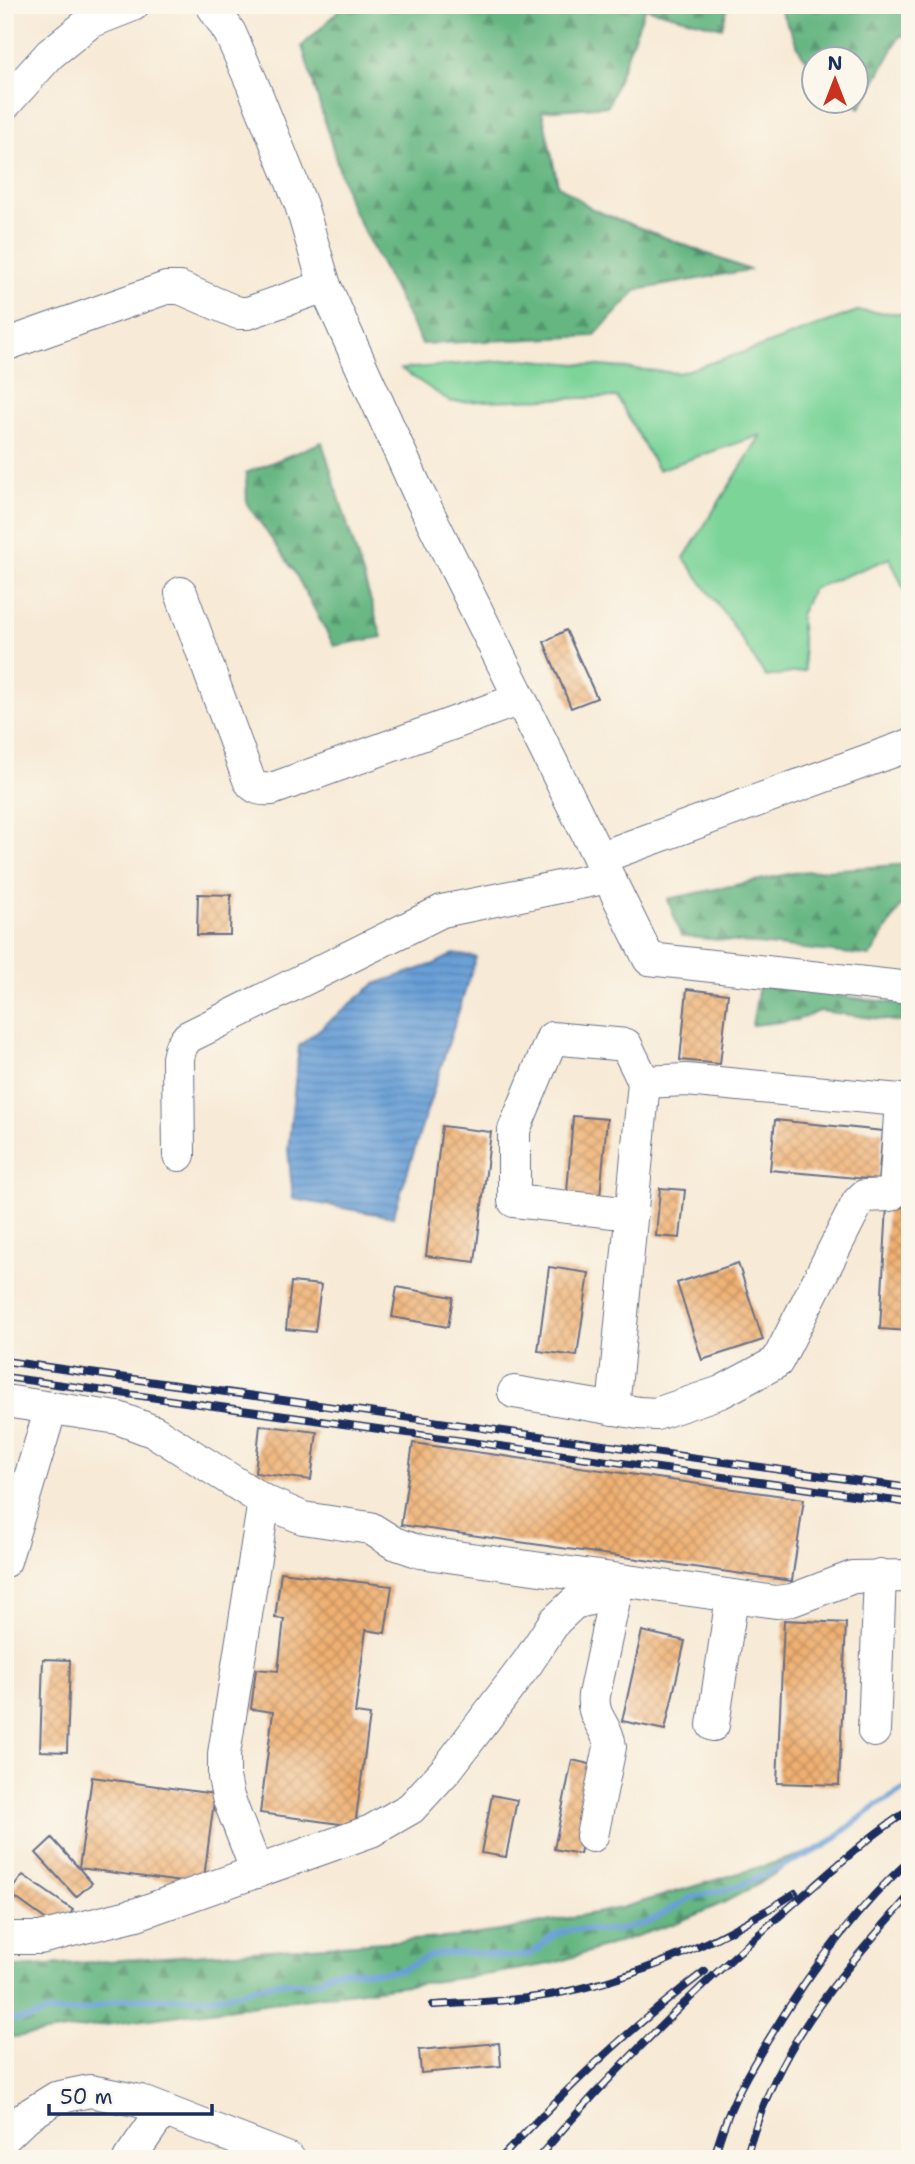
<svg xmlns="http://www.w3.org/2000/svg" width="915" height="2164" viewBox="0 0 915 2164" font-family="'Shantell Sans',sans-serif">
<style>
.green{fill:#7cd499;stroke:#4c827c;stroke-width:2}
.forest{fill:url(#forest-firs);stroke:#407270;stroke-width:2}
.water{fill:url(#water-rules);stroke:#42679a;stroke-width:2}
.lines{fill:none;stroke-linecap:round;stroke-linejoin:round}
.stream{stroke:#689fd6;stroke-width:6}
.building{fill:url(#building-cross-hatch)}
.minor-casing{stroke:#687088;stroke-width:34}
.minor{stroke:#fff;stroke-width:32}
.rail-casing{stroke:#1b2f5e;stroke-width:8}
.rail{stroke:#fbf7ec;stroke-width:5;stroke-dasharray:16;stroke-linecap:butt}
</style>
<defs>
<pattern id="forest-firs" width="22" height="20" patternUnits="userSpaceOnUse" patternTransform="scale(1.75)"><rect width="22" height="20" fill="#65b681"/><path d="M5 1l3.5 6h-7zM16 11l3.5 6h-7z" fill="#52946d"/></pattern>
<pattern id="water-rules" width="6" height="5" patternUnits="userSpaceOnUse" patternTransform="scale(1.75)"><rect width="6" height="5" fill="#689fd6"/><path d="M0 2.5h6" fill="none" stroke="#5582b1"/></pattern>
<pattern id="building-cross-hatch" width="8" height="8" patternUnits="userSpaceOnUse" patternTransform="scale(1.75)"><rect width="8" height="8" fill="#f0b071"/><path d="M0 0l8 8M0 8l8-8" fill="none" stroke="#c29060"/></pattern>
</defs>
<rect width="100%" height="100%" fill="#fbf7ec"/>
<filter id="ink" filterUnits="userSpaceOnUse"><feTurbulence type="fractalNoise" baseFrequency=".0143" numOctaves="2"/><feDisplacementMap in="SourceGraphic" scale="14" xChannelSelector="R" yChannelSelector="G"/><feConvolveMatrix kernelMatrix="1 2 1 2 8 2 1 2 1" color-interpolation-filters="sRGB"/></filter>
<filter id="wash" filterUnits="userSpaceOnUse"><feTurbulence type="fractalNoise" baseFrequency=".00686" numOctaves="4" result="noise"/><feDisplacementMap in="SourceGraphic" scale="28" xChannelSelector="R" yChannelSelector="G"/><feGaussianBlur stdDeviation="1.57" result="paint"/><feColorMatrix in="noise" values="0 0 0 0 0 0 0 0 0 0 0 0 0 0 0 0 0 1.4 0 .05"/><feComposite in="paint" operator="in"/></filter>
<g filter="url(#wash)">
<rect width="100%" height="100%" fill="#f7ead6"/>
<path class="green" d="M857,311L910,314V603L890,558L812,589L800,615L805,671L766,677L729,620L684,558L761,435L658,470L617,397L451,402L401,369L522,359L679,373L760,347Z"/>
<g class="forest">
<path d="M345,5H728L722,28L645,8L608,106L542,111L558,185L594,210L749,270L637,290L594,336L422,344L349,202L302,46Z"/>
<path d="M778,5H910V36H900L860,108L853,102H856V60H814L813,65L802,55Z"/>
<path d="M322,442L382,637L334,646L294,571L247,504L246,473Z"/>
<path d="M910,864V905L901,906L870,956L681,936L668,899L798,872Z"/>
<path d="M759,986L910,1005V1023L820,1011L797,1020L752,1025Z"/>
<path d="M807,1853L757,1885L723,1903L676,1923L555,1963L491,1974L5,2038V1968L456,1937L500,1931L621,1908Z"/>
</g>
<path class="water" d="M454,954L476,957L393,1217L293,1199L288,1149L299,1046L375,984L434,964Z"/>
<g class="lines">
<path class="stream" d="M5,2018L9,2020L29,2019L44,2013L82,2011L122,1999L217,1997L237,1993L263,1985L285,1982L309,1983L320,1980L330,1973L341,1970L380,1972L401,1970L427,1957L442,1953H476L506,1957L528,1955L539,1949L546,1941L556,1934L576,1929L601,1931L619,1930L648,1922L692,1897L737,1887L823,1847L876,1806L910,1786"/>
</g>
<g id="blocks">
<g class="building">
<path d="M566,630L597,698L571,708L544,642Z"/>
<path d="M198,894L231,895L230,935H197Z"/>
<path d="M687,989L728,994L720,1064L680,1060Z"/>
<path d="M573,1116L607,1119L599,1208L566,1205Z"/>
<path d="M775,1120L883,1131L878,1180L770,1170Z"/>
<path d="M442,1126L491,1132L475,1262L426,1256Z"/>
<path d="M660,1188L685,1190L680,1238L656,1236Z"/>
<path d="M887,1206L910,1208V1331L880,1329Z"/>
<path d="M738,1263L763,1340L702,1360L677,1283Z"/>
<path d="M549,1267L589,1273L577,1356L538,1351Z"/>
<path d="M291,1282L321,1285L315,1332L286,1329Z"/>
<path d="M397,1287L453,1297L448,1327L392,1317Z"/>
<path d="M260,1425L317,1432L311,1480L255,1473Z"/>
<path d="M413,1443L804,1499L792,1581L401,1525Z"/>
<path d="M281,1572L392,1586L385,1633L366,1630L355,1713L370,1715L355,1826L260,1813L273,1712L251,1709L256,1669L278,1671L284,1619L275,1618Z"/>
<path d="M784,1620L846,1623L839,1785L777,1783Z"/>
<path d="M642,1631L685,1641L665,1730L622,1721Z"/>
<path d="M43,1659L70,1660L67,1752L40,1751Z"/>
<path d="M572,1760L598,1766L580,1854L554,1849Z"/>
<path d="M92,1777L215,1794L203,1885L79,1868Z"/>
<path d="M492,1795L517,1800L506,1857L481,1853Z"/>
<path d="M52,1838L92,1883L76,1897L36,1853Z"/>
<path d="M23,1875L73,1910L59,1929L9,1893Z"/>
<path d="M499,2043L501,2066L421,2073L419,2050Z"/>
</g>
</g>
</g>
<g filter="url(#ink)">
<use href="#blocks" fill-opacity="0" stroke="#687088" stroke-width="2"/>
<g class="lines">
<g class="minor-casing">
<g id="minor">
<path d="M212,5L230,33L252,83L301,205L325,286L417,490L649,959L910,988"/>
<path d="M5,104L50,54L90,22L133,5"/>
<path d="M5,345L166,288H180L238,313H248L325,286"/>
<path d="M181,593L249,780C255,789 261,790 272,789L520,699"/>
<path d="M599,858L910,745"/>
<path d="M644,1082L686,1080L910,1101"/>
<path d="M179,1155L178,1058L181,1046L188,1037L442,911L608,877"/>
<path d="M514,1392L639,1413L656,1414L721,1392L777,1362L858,1202L864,1196L890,1195L895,1191L901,1100"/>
<path d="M5,1401L118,1418L155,1432L264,1501L303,1518L370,1528L394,1543L420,1552L776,1602L792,1600L853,1577L910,1576"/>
<path d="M613,1409L644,1082L626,1045L552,1038L514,1130V1201L632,1214"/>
<path d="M5,1561L51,1408"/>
<path d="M713,1725L732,1597"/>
<path d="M874,1731L880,1575"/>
<path d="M592,1836L610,1747C608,1725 591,1719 594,1695L618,1581"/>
<path d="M257,1872L228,1797L224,1777V1754L264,1501"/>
<path d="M5,1938H40L137,1914L371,1831L411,1808L447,1769L528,1662L555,1621L574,1603L615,1593"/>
<path d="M5,2137L27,2116L56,2098L90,2091L140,2101L289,2159"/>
<path d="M129,2159L163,2110"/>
</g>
</g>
<use href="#minor" class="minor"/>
<g class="rail-casing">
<g id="rail">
<path d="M5,1361L910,1488"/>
<path d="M5,1377L910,1503"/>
<path d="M433,2005C472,2003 512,2001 550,1995C639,1979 720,1941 795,1893"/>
<path d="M500,2159C564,2091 630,2027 705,1971"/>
<path d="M537,2159C617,2065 705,1980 798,1900C834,1869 869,1835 910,1810"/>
<path d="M713,2159C718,2145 722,2131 727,2118C738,2089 754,2063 770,2037C809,1973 854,1910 910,1860"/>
<path d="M746,2159C774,2049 837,1978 910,1895"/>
</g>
</g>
<use href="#rail" class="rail"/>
</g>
</g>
<rect width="915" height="2164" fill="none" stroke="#fbf7ec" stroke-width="28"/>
<g transform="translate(835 80)"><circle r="33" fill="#fbf7ec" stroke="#a1a7b3" stroke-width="2"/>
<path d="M0-5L12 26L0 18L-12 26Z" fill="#c8321e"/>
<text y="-10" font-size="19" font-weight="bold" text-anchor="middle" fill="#1b2f5e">N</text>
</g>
<path d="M49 2104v10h163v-10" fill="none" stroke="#1b2f5e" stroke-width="3.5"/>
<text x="60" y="2104" font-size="21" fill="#1b2f5e" stroke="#fbf7ec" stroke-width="5" paint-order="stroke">50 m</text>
</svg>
